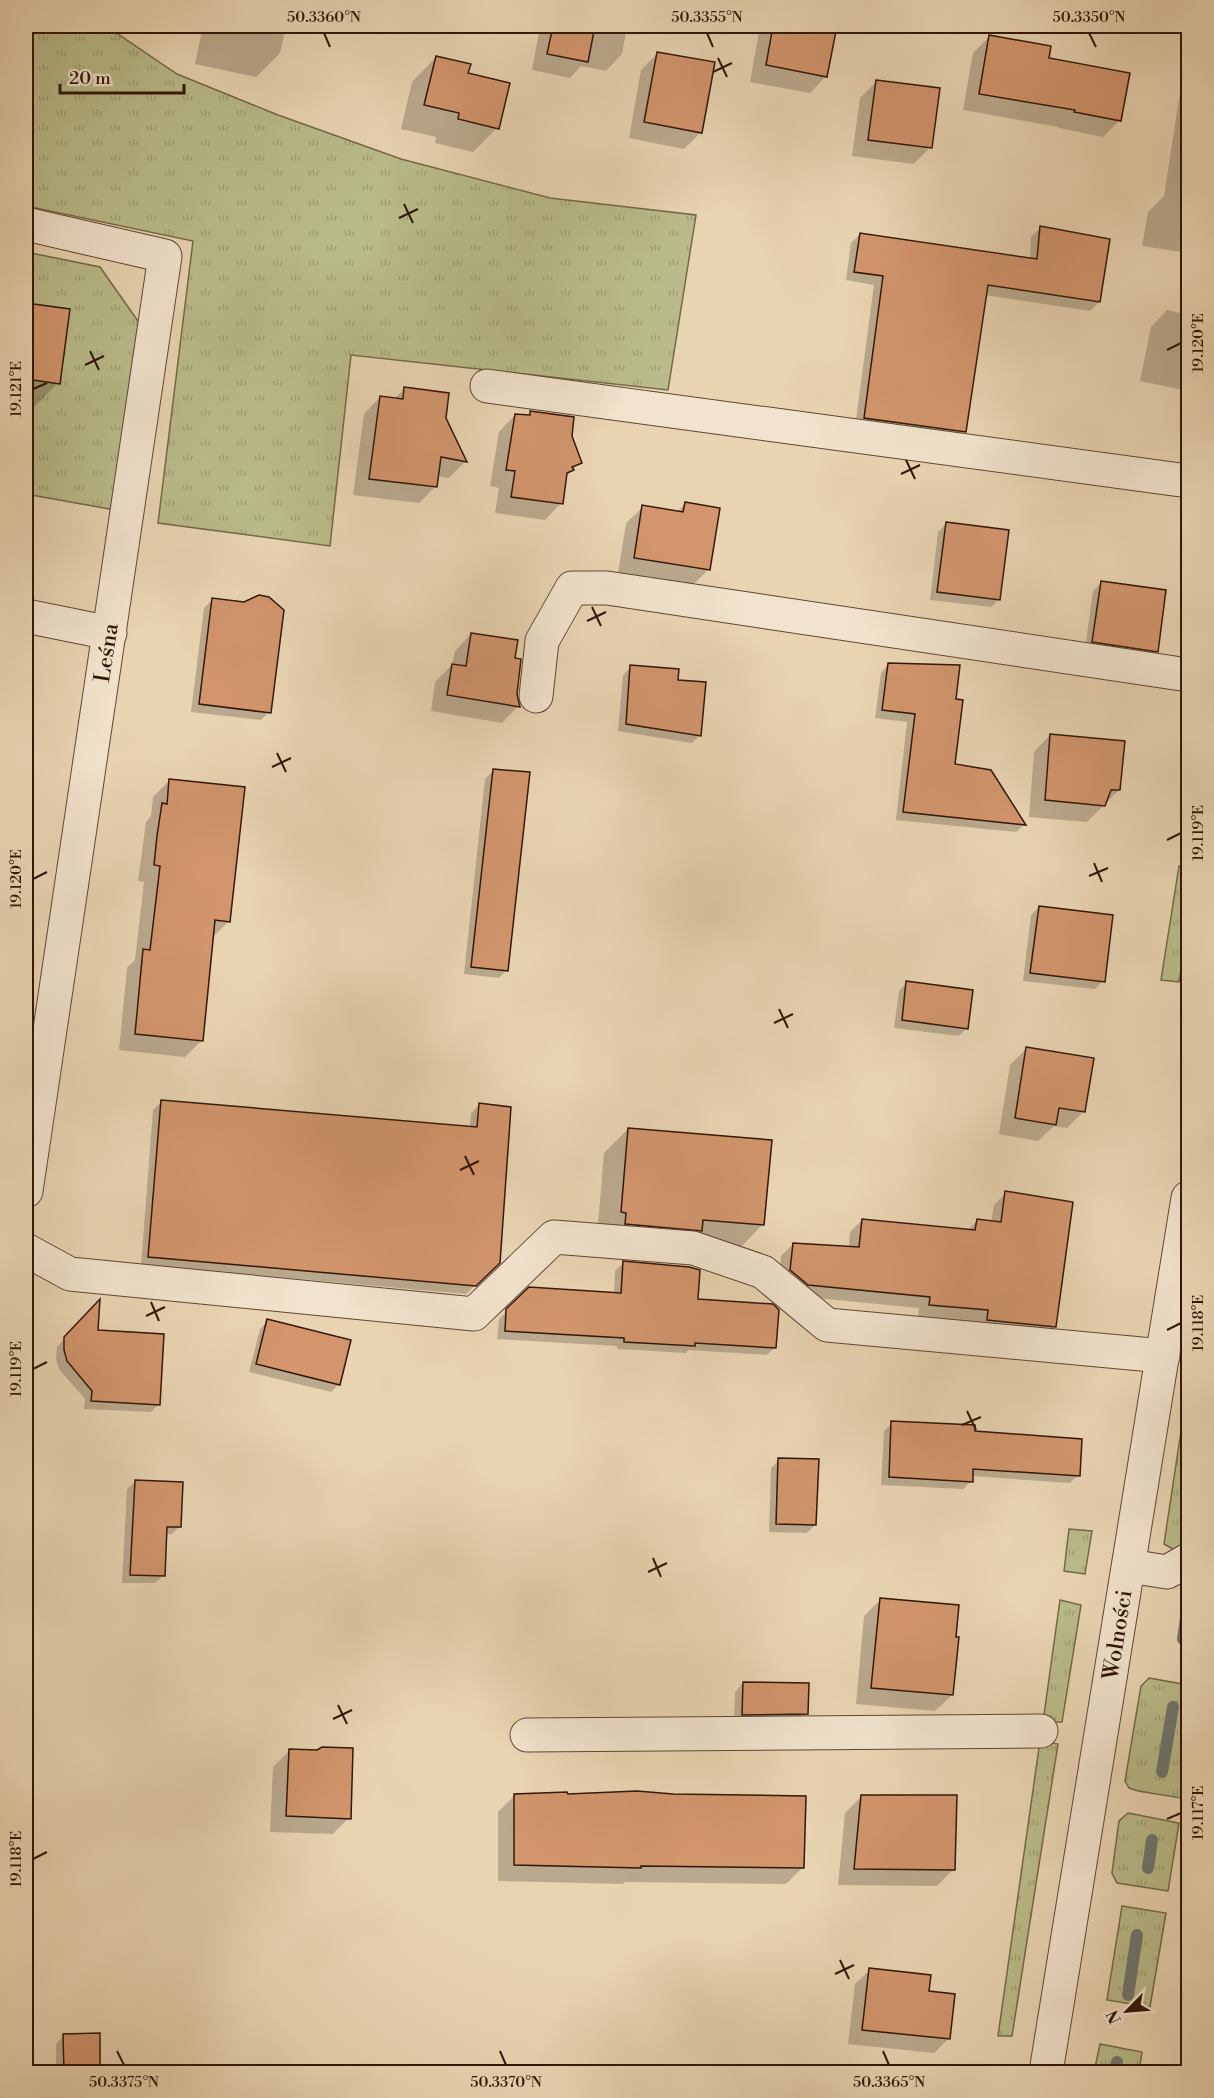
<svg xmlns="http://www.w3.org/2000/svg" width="1214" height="2098" viewBox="0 0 1214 2098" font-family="'Libre Bodoni',serif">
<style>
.grass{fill:url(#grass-tufts);stroke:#756948;stroke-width:1.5}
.shadow{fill:#0003}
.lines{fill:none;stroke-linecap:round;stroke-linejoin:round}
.stream{stroke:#70776f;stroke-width:12}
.building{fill:#d2956c;stroke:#311607;stroke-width:1.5}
.minor-casing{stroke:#5f4632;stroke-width:35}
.minor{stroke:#f1e3cd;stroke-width:33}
.ticks{fill:none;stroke:#311607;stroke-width:2}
.labels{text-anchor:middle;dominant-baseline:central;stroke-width:4.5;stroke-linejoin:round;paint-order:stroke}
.street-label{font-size:22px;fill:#311607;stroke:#f1e3cd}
.neatline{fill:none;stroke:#311607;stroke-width:2}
.ticks-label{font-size:15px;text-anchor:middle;fill:#311607}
</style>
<defs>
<pattern id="grass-tufts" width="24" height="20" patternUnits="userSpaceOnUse" patternTransform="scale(1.5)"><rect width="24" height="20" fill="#b9bc8a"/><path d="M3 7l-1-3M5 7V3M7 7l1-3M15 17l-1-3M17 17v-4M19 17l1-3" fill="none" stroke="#a0a176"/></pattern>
</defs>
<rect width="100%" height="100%" fill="#e9d4b2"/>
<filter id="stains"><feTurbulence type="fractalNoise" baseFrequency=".00333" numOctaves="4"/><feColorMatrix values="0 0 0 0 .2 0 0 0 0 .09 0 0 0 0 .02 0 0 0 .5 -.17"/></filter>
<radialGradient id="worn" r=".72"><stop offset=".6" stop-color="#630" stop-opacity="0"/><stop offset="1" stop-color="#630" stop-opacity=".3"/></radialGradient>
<g class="grass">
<path d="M26,26H106L177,74L278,115L401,159L550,198L696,215L668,390L351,355L330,546L158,523L193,241L26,206Z"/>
<path d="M26,252L100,267L140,324L115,510L26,494Z"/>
<path d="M1179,866L1188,870V924L1179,982L1161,980Z"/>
<path d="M1188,1385V1549H1173L1164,1544Z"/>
<path d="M1069,1529L1092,1531L1085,1574L1064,1571Z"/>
<path d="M1060,1600L1081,1605L1062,1722H1043Z"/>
<path d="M1149,1678L1188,1685V1755L1181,1798L1138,1791L1129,1788L1125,1781L1141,1686Z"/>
<path d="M1040,1741L1058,1744L1012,2036H998Z"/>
<path d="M1128,1813L1179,1823L1168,1891L1117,1883L1112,1873L1119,1821Z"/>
<path d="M1122,1906L1166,1913L1150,2007L1107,2000Z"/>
<path d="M1100,2044L1142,2052L1139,2072H1094Z"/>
</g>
<g class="shadow">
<path d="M203,26H286L280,53L256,77L195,64Z"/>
<path d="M540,26H627L622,54L606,71L581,66L570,78L532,70Z"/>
<path d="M760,26H835L826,76L810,93L750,82Z"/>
<path d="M989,37L1047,59L1120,120L1103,137L1059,128V127L963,110L973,53Z"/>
<path d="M657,54L701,132L684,149L629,138L641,70Z"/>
<path d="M436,57L467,74L497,128L473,152L435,143L436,137L401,129L412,82Z"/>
<path d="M1188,78V253L1142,246L1148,212L1164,196L1181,85Z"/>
<path d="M877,81L930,147L914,164L852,156L860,98Z"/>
<path d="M1040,228L1099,302L1090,311L985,295L965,431L956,440L855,427L874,285L846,280L851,243L860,234L1030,260L1031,237Z"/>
<path d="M26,304L69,311L58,383L34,407L26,406Z"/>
<path d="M1167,310L1188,315V391L1140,381L1151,327Z"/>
<path d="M405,389L445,418L465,462L449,478L437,476L436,486L419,503L353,495L364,414L380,397L394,399Z"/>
<path d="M531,412L570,437L580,462L565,478L561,503L545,520L495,513L499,488L490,486L499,432L515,415L527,416Z"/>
<path d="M685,504L709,569L692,586L618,574L626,523L643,507L677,512Z"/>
<path d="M946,524L999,599L991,607L930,600L938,532Z"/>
<path d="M1101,583L1157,651L1149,659L1085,649L1093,591Z"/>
<path d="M212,600L269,712L261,720L191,712L204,608Z"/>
<path d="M471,634L513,659L518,706L502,723L431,711L435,682L452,665L455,651Z"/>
<path d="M889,664L955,700L954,765L1024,825L1016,832L896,820L907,722L875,718L881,673Z"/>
<path d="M631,667L676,681L700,735L692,743L618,731L623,675Z"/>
<path d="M1050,735L1119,790L1087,822L1029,817L1034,752Z"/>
<path d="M493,771L507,970L499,978L464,974L485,779Z"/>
<path d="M170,780L229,921L212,938L202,1040L185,1057L119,1050L127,968L135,960L144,882L138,881L146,822L151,816L153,797Z"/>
<path d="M1039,907L1103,981L1095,989L1023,981L1031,915Z"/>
<path d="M907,983L967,1028L959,1036L894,1028L899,991Z"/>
<path d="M1027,1048L1084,1111L1067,1128L1054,1126L1038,1141L999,1134L1010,1065Z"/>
<path d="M161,1102L470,1128L471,1113L479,1105L499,1262L466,1294L141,1265L153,1110Z"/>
<path d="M628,1129L763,1224L739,1249L597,1236L604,1153Z"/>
<path d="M1006,1193L1054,1327L1042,1339L976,1332L977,1322L918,1317L919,1308L795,1296L779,1282L781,1256L793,1244L849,1248L850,1232L862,1220L967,1231L977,1221L991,1222L994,1205Z"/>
<path d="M623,1263L696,1301L775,1347L767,1355L688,1350L686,1353L617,1349V1346L497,1339L499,1319L530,1288L614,1294L615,1271Z"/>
<path d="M99,1302L96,1332L159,1404L151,1412L84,1409L85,1399L59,1369L56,1359L57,1347Z"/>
<path d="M268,1321L339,1384L331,1392L249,1372L260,1329Z"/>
<path d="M892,1423L1078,1475L1070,1483L972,1476L971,1481L963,1489L881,1485L884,1431Z"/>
<path d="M779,1460L815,1525L807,1533L769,1532L771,1468Z"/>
<path d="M136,1481L180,1526L172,1534H165L164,1575L155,1583H122L127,1489Z"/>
<path d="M881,1599L952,1695L935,1711L856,1704L864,1616Z"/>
<path d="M743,1683L806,1713L798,1722H734L735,1692Z"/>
<path d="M289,1751L349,1818L333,1834L270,1832L273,1767Z"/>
<path d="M515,1795L803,1867L786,1884L624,1882L623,1884L498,1881V1812Z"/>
<path d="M862,1796L954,1869L937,1886L838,1885L845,1813Z"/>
<path d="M870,1970L927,1992L949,2038L934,2053L848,2044L855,1984Z"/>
<path d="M27,1988L28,2055L26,2058V1989Z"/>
<path d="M64,2035L98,2072H56V2044Z"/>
</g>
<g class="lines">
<g class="stream">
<path d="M1183,1639L1186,1618"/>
<path d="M1162,1772L1173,1707"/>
<path d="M1148,1868L1152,1840"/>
<path d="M1128,1995L1137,1935"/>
<path d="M1116,2072L1117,2062"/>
</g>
</g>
<g class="building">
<path d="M553,26H595L588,62L547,54Z"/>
<path d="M773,26H837L827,77L766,65Z"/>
<path d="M989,35L1051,46L1049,58L1130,73L1121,121L1074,112L1075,110L979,94Z"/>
<path d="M657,52L715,62L702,133L644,122Z"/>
<path d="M436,56L471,64L468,73L510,83L499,129L458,119L459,113L424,105Z"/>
<path d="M876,80L940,88L932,148L868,140Z"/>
<path d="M1040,226L1110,239L1100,302L988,285L966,432L864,418L883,276L854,272L860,233L1037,259Z"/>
<path d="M26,303L70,309L60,384L26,379Z"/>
<path d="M404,387L449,393L446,418L467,462L441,457L437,487L369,479L380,396L403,399Z"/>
<path d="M530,411L574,417L572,436L582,463L572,467L574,470L567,473L563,504L511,497L515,471L506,470L515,414L530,415Z"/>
<path d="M685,502L720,508L710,570L634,558L642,505L683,512Z"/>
<path d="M946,522L1009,530L1000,600L937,592Z"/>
<path d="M1101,581L1166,590L1158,652L1092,642Z"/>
<path d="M259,595L269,597L284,610L271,713L199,704L212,598L244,602Z"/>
<path d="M471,633L518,640L515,658L521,659L517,694L520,707L447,695L452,664L466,666Z"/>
<path d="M888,663L960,665L956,699L963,700L955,764L991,770L1026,825L903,812L915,714L882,710Z"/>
<path d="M630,665L679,669L678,680L706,682L701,736L626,724Z"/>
<path d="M1050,734L1125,741L1120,790H1111L1105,806L1045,800Z"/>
<path d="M493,769L530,772L508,971L471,967Z"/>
<path d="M169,779L245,787L230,922L215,920L203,1041L135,1034L143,949L150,950L160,866L154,865L157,836L162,803L167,804Z"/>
<path d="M1039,906L1113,915L1105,982L1030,973Z"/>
<path d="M906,981L973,990L968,1029L902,1020Z"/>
<path d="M1026,1047L1094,1058L1085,1112L1059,1108L1056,1125L1015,1118Z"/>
<path d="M161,1100L477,1127L479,1103L511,1107L500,1263L476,1286L148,1257Z"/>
<path d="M628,1128L772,1140L764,1225L703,1220L702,1231L625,1224L626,1213L621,1212Z"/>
<path d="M1005,1191L1073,1202L1056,1327L987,1320L988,1310L929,1305L930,1297L808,1285L790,1270L793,1243L859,1247L862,1219L975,1230L977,1219L1001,1222Z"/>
<path d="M623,1261L689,1267L700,1270L698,1299L773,1304L779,1310L776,1348L695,1343V1346L624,1342V1338L505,1331L506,1309L529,1287L621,1293Z"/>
<path d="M100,1299L98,1330L164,1334L160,1405L91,1401L92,1391L67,1361L64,1350V1337Z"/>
<path d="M267,1319L351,1340L340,1385L256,1364Z"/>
<path d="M891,1421L975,1425V1431L1082,1439L1080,1476L973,1469V1482L889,1477Z"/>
<path d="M778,1458L819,1459L816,1525L776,1524Z"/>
<path d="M135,1480L183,1482L181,1527H167L165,1576L130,1575Z"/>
<path d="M880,1598L959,1605L956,1637H959L953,1695L871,1688Z"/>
<path d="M743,1682L809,1683L808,1714L742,1715Z"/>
<path d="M322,1747L353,1748L351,1819L286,1816L289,1749L317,1750Z"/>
<path d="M637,1791L673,1794L806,1796L804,1868L641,1866V1868L514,1865V1794L567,1792L568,1794Z"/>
<path d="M861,1795H957L955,1870L854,1869Z"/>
<path d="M869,1968L931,1975L929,1991L955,1994L950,2039L862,2030Z"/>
<path d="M100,2033V2073H64L63,2034Z"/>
</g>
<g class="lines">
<g class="minor-casing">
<g id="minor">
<path d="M26,224L165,256L26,1191"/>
<path d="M487,386L1188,481"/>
<path d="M26,616L110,633"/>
<path d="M536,696L542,641L572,588H607L1188,675"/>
<path d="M26,1250L70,1274L474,1314L554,1237L693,1248L763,1272L827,1325L1163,1356"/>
<path d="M1129,1566L1167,1572L1188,1560"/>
<path d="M527,1735L1041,1731"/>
<path d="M1046,2072L1188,1198"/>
</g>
</g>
<use href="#minor" class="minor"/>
</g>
<path class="ticks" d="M324,33L330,47M707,33L713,47M1089,33L1096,47M718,58L727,77M713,72L732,63M404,204L413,223M399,218L418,209M1167,350L1181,343M90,351L99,370M85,365L104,356M33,389L47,383M906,460L915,479M901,474L920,465M592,607L601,626M587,621L606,612M277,753L286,772M272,767L291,758M1167,840L1181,833M1094,863L1102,882M1089,876L1108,868M33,879L47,872M779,1009L788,1028M774,1023L793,1014M465,1156L474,1175M460,1170L479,1161M151,1302L159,1321M146,1316L165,1307M1167,1330L1181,1323M33,1369L47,1362M967,1411L976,1430M962,1425L981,1417M653,1558L661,1577M648,1572L667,1563M338,1705L347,1724M333,1719L352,1710M1167,1819L1181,1813M33,1859L47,1852M840,1960L849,1979M835,1974L854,1965M117,2051L124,2065M500,2051L506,2065M883,2051L889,2065"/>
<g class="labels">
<g class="street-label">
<text transform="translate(107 653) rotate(-81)">Leśna</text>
<text transform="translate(1118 1635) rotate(-81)">Wolności</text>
</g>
</g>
<rect width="1214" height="2098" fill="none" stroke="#e9d4b2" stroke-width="66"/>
<g transform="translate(1127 2011) rotate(245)" stroke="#f1e3cd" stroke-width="4.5" paint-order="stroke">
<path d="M0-4.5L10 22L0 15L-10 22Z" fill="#311607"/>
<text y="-9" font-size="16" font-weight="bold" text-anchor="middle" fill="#311607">N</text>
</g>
<path d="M60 84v9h124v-9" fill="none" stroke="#311607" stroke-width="3"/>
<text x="69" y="84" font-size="18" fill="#311607" stroke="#f1e3cd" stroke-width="4.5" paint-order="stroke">20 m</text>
<rect x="33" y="33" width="1148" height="2032" class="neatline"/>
<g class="ticks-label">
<text x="324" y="22">50.3360°N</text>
<text x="707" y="22">50.3355°N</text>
<text x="1089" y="22">50.3350°N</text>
<text transform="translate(1198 343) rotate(-90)" y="5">19.120°E</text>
<text transform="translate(16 389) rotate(-90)" y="5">19.121°E</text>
<text transform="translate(1198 833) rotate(-90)" y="5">19.119°E</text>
<text transform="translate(16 879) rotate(-90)" y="5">19.120°E</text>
<text transform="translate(1198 1323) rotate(-90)" y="5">19.118°E</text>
<text transform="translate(16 1369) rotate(-90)" y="5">19.119°E</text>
<text transform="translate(1198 1813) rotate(-90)" y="5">19.117°E</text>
<text transform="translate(16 1859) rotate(-90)" y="5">19.118°E</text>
<text x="124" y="2087">50.3375°N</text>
<text x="506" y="2087">50.3370°N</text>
<text x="889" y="2087">50.3365°N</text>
</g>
<rect width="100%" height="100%" filter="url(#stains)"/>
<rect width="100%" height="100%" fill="url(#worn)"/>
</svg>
